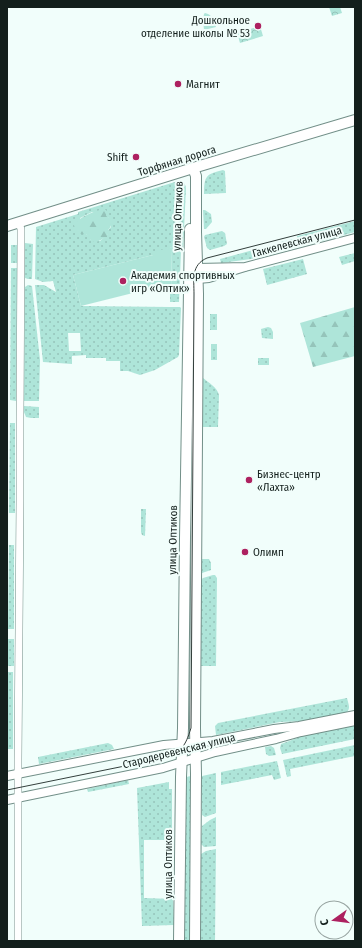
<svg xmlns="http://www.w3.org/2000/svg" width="362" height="948" viewBox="0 0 362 948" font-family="'Fira Sans Condensed',sans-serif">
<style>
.grass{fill:url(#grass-dots);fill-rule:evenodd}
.forest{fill:url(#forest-firs)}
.park{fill:url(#park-crowns)}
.pitch{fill:#aee5d9}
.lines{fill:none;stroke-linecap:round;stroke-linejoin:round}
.minor-casing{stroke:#728f88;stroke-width:8}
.tertiary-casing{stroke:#728f88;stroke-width:10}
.secondary-casing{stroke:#728f88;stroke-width:12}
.minor{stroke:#fff;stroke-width:7}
.tertiary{stroke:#fff;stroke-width:8}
.secondary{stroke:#fff;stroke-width:10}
.tram{stroke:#333f3c;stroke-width:1}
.poi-dot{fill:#ad2160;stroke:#f1fefb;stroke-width:1.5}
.labels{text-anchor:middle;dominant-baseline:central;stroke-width:4;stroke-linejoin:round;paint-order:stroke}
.poi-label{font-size:11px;fill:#131f1c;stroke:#f1fefb;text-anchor:start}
.street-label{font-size:11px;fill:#131f1c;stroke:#f1fefb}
</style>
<defs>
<pattern id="grass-dots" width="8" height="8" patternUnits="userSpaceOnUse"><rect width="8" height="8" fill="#aee5d9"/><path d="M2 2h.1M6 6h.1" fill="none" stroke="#95c4ba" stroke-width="1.8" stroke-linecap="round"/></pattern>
<pattern id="forest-firs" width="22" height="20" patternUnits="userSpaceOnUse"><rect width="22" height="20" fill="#aee5d9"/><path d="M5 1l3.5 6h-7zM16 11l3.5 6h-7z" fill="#95c4ba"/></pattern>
<pattern id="park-crowns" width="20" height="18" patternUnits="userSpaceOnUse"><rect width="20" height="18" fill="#aee5d9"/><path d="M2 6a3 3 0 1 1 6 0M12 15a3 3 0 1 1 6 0" fill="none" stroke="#95c4ba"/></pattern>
</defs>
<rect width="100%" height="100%" fill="#f1fefb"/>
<g class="grass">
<path d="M223,170L225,171L226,193L204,194C204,176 206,174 223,170Z"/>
<path d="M178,181C183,181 185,183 186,188L183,250H181L179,302H170V293H171L172,247L153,255L73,275L81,306L170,307H180L181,308L179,355L178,357L155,370L140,375L128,371H120V361H106V358H86V355L72,356V364L43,362L35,285H44L56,292L53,281L43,282L35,279L36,227L78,214V212ZM92,212L109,218L111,227L108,230V234L100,241L91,240L89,236L86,234L80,218ZM68,333H80L81,351H69Z"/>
<path d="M203,210H205L211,214L212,222L206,229H204Z"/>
<path d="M355,221V232L318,242L316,237L285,245L281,242L297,238V236Z"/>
<path d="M222,231L225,233L227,244L224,246L210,250L207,248L204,237L205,235Z"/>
<path d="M25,243L33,244L32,279H28L25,278Z"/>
<path d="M276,244L279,246L273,248L274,253L251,259L221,263L220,259Z"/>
<rect x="11" y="245" width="6" height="18"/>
<path d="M355,253V261L342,265L339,257Z"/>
<path d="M303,259L307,274L267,285L263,269Z"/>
<path d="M11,268H17L16,401L10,400Z"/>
<path d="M28,285L32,286L40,360L39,401H24L25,287Z"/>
<rect x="210" y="314" width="7" height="16"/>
<path d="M268,327L271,328L273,332V339L262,338L261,329Z"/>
<rect x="211" y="344" width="6" height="16"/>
<rect x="258" y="358" width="11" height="7"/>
<path d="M203,378C209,383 217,387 219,395L218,427H202Z"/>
<path d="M24,406L39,407V418H31L26,417L24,412Z"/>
<path d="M10,423H15V513H9Z"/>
<path d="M141,509H146L145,536L142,535L141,532Z"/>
<path d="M9,545H14V629H8Z"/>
<path d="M201,559H209L211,563V570L202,573L201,571Z"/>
<path d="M213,575H215L217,578L216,666H200L201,581L203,578Z"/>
<rect x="8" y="639" width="6" height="27"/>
<path d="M8,672H13V749H7Z"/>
<path d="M347,698C348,703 351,708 347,712L306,721L280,722L216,735L215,726L218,723Z"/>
<path d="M355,724V739L282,754L280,748L281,744L308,734Z"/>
<path d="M108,743L112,745L114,749L39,764L38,757Z"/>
<path d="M355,745V756L290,769L291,776L287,777L283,760Z"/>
<path d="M271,746L274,748L276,755L269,756L266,754L265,747Z"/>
<path d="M277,761L281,778L274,780L272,775L221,785V772Z"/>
<path d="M216,773V813L205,817L202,815V776Z"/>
<path d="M191,776L190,941H184L186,777Z"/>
<path d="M128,780L129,784L88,792L87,789Z"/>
<path d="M169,782V789H172V840H144V898L173,899L174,925L142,926L137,788Z"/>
<path d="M216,817V846L204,847L201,844L202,826L210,820Z"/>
<path d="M216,849L215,941H200L201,854L206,851Z"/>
</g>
<g class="forest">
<path d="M103,209L106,210L107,212L106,216L111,219C112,224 111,227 108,230V234L107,237C102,238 96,245 91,240C89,238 88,236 86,234C79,235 74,231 74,224C82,216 92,212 103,209Z"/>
<path d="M355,307V356L313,367L300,323Z"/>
</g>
<g class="park">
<path d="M329,7H340L342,13L332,16Z"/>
<path d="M205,13C212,14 214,21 216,27L204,30L203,20L204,14Z"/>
<path d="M260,26L263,36L240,43L237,33Z"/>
</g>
<path class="pitch" d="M172,247L171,293H153V288L81,306L73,275L153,255V252Z"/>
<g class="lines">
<g class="minor-casing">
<path id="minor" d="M18,941V759L20,500V418L21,241V229L19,223"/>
</g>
<g class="tertiary-casing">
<g id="tertiary">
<path d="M245,267L197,268L189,274L198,279L209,278L245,267L355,238"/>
<path d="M7,776L164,745L213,741L274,729L299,726L355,715"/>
<path d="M7,800L163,768L215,752L276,739L301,732L355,721"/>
</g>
</g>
<g class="secondary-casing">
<g id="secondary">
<path d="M193,168L196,176V232L198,294L195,728L196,774L195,941"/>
<path d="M7,226L193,168L355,120"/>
<path d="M179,941L181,777L183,728L185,538L190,229"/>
</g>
</g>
<use href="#minor" class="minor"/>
<use href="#tertiary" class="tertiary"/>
<use href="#secondary" class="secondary"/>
<path class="tram" d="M7,790L164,758C182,751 185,747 191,728L194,294C194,279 191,265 207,258L355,220"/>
</g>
<g class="poi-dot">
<circle cx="258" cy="26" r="4"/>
<circle cx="178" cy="84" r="4"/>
<circle cx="136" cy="157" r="4"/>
<circle cx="123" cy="281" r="4"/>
<circle cx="249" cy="480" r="4"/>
<circle cx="245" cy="552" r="4"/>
</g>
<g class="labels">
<g class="poi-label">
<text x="250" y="20" text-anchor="end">Дошкольное<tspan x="250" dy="13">отделение школы № 53</tspan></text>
<text x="186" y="84">Магнит</text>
<text x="128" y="157" text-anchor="end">Shift</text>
<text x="131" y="275">Академия спортивных<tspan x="131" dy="13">игр «Оптик»</tspan></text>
<text x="257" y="474">Бизнес-центр<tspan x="257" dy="13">«Лахта»</tspan></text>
<text x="253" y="552">Олимп</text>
</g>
<g class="street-label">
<text transform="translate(177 161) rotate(-17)">Торфяная дорога</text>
<text transform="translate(178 216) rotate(-88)">улица Оптиков</text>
<text transform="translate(297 242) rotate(-15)">Гаккелевская улица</text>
<text transform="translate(173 540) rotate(-89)">улица Оптиков</text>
<text transform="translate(179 751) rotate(-14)">Стародеревенская улица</text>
<text transform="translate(168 864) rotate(-90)">улица Оптиков</text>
</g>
</g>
<rect width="362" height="948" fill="none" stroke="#131f1c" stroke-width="16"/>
<g transform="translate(334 920) rotate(256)"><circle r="19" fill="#f1fefb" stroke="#98a5a2"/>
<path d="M0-3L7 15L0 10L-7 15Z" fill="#ad2160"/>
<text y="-6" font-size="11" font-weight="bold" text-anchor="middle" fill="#131f1c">С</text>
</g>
</svg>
